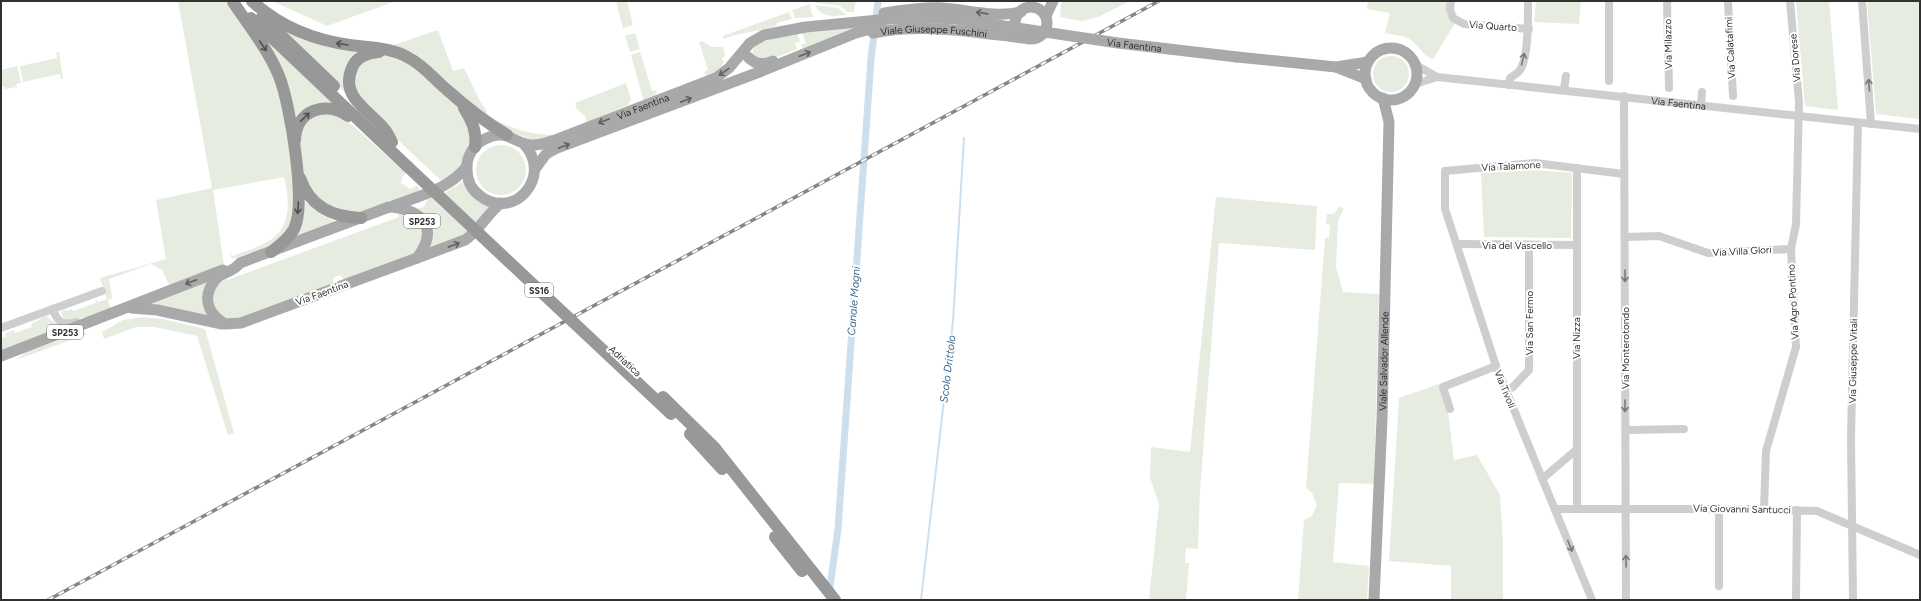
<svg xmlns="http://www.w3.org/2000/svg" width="1921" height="601" viewBox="0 0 1921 601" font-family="Figtree,sans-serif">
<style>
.green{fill:#e6ede0}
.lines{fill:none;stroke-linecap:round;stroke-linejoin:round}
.stream{stroke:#cddfec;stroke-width:2}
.canal{stroke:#cddfec;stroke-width:7}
.minor{stroke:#cecece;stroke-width:8}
.major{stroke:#a9a9a9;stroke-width:11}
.highway{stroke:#989898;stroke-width:12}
.rail-casing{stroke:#868686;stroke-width:3.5}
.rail{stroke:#fff;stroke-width:2;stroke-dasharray:6;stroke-linecap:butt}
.major-bridge{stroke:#a9a9a9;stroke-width:11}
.highway-bridge{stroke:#989898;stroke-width:12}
.oneway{stroke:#616161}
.oneway2{stroke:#505050}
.oneway3{stroke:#787878}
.labels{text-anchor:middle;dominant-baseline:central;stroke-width:4;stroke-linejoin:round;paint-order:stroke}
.shield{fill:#fff;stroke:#6f6f6f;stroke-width:1}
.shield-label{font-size:9px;font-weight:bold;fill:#313131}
.street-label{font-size:10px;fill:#313131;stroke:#fff}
.water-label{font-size:11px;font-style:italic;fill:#3f6e93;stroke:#fff}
</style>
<rect width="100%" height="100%" fill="#fff"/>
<g class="green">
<path d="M178,1H225L253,36L277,83L285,113L294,180L295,213L284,237L274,245L232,259L229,250L232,256C245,251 262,247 273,238C292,224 289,197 284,177L213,190L224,265L169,285L162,270L151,264L109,279L112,298L108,300L111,309L90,318C81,315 74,322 64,320L61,313L64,308L65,311L72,309L73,311L96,303L95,298L98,302L107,299L100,278L166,259L156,200L212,188Z"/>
<path d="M272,1H396L327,26Z"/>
<path d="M616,1H627L633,25L623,28Z"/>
<path d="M817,1H856L854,12H848L838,5L816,3Z"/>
<path d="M1064,1H1130L1098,17L1082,21L1060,17L1061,4Z"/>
<path d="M1352,1H1447L1455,23L1433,59C1423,56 1419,46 1411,40C1403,35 1394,35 1385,33L1390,13L1367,9L1368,2Z"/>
<path d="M1536,1H1581L1579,24L1534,22Z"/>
<path d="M1796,1H1829L1838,110L1805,106Z"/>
<path d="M1867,1H1920V119L1876,114Z"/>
<path d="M810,4L811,12L814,17L795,18L792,10Z"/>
<path d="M815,5L838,8L847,15C834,16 822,19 815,5Z"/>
<path d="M789,12L792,19L777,23L776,26C758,32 741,32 724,39L723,36Z"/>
<path d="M270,20L363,50L357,57L350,97Z"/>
<path d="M869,24L803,49L801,45L806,43L801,31Z"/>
<path d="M438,30L453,71L464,68L479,99L487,112L486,114C510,129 527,134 555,135L535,141L505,129L391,46Z"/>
<path d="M797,32L800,42L795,43L797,49L770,60L753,57V47L762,42Z"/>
<path d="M635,33L640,49L630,52L625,36Z"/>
<path d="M262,35L337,105L294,124Z"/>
<path d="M702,41L712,47H723L725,55L722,59L724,62L718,72L710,77L706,76L704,72L708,70L699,42Z"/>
<path d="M59,52L63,79H61L60,74L23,82L20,66L57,58L56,53Z"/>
<path d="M640,52L652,91L657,90L655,96L644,102L631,55Z"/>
<path d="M378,54L395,57L421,71L464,113L472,140L462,167L444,183L403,145L389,129L360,102L352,77L359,62Z"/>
<circle cx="1391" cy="74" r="18"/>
<path d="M17,66L21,83L16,84L17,87L5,89L4,86L1,87V70Z"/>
<path d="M626,83L631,99L628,105L587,122L585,116L577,109L575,103Z"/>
<path d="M314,113L342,116L406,173L402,177L401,183L410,189L416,186L419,187V190L411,195L361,213L348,214L320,203L303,176L299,144L302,125Z"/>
<circle cx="501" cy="170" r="25"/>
<path d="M1533,170L1572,173L1571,238L1484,237L1481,173Z"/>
<path d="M465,180L491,206L467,234L427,249L416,209L424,207L428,198L446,192Z"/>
<path d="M1216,197L1317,206L1315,250L1219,243L1200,491L1198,549L1186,548L1185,563H1189L1186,600H1149L1159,504L1150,478L1151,447L1190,452Z"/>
<path d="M305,202L322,215L336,222L295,238L303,215Z"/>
<path d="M1339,207L1344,208L1338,220L1336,267L1343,292L1379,294L1374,484L1339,483L1333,562L1369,566L1367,600H1298L1304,520L1312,516L1317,505L1312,493L1306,488L1325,238H1329L1330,225L1326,224L1327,214H1334Z"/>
<path d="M398,213H406L419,221L424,239L413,255L345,280L340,275L334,277L332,285L233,320L221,317L210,299L218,282L226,278L227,280L399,217Z"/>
<path d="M209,280L211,318L146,304Z"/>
<path d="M46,316L58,325V330L1,351V338L6,337L5,333L14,330L15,333L32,327L31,324Z"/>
<path d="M143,317L163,319L205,329L234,433L228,435L197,336L155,327H136L104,339L102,332L123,320Z"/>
<path d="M84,331L87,334L16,360L26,352Z"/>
<path d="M1439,384L1448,411L1454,460L1477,455L1500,495L1503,541V600H1451V566L1389,561L1399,398Z"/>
</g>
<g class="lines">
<path class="stream" d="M921,600L953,321L964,138"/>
<path class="canal" d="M829,594L838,529L871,59L878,1"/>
<g class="minor">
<path d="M1451,1L1450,9L1453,18L1464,24L1529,29"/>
<path d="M1667,1L1669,88"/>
<path d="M1728,1L1733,96"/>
<path d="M1862,1L1871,124"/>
<path d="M1416,65L1437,77"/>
<path d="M1609,81V1"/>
<path id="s1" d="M1415,84L1437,77L1920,129"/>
<path d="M1509,85L1510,78C1513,76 1518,73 1520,70C1529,57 1528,17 1528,1"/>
<path d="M1564,90L1566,76"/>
<path d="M1624,96L1626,600"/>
<path d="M1701,105L1702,92"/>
<path d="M1625,237L1659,236L1708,253L1791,249"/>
<path d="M1457,244L1577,245"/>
<path d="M52,309C59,323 61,326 77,322"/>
<path d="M1,328L102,291"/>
<path d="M1506,390L1513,387L1529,370V245"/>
<path d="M1450,409L1443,387L1496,366"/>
<path d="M1626,430L1684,429"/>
<path d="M1542,479L1576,450"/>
<path d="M1555,509H1719L1817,511L1920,555"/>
<path d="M1577,509V168"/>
<path d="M1764,509L1766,451L1796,347L1791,249L1796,224L1799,102L1790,1"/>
<path d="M1719,586V509"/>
<path d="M1592,600L1496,366L1445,209V171L1535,163L1624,174"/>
<path d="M1796,600L1797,510"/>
<path d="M1853,600L1851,438L1858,123"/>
</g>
<g class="major">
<circle cx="1031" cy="23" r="16"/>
<path d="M884,13C904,10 923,7 943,8C969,10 995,18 1021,12"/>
<path d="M1046,16L1053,1"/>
<path id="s2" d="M873,33C924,23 973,32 1023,38"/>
<circle cx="1391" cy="74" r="26"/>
<path d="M748,57C756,65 763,65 773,61"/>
<path d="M1237,57L1336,67L1368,62"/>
<path d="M1338,68L1366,79"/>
<path id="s3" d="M523,143C555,176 513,223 479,195C471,189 467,179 467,169C466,157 474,144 485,139C507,128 513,143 531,145C540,146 549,142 558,139L716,78L729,68L750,43L764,35L806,27L889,19L933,18L957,19"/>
<path d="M535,169L546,154L557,148L762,71L856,33L881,26"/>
<path d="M393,206C418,196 450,189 467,166"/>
<path d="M389,207C422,209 440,228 417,258L241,323L225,324C212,316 203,304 210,288C212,284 215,279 219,276C228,271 234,271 240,263Z"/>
<path d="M417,258L465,240C479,231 487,214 501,203"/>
<path d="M131,308L157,310L222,324"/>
<path d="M1,356L223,270"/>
<path id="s4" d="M1374,600L1382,419L1389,122L1383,98"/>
</g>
<g class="highway">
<path d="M252,1C279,26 314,40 350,45C370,48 391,47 409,58C423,65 434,79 446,89C465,106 485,122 507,135"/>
<path d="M233,2C249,26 268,49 279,76C290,103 307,204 294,229C289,239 280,245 271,252"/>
<path d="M262,17L334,86"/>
<path d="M251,18L407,166"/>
<path d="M379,52C368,53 356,57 352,68C339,98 371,111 386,131C388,134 390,138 392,142"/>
<path d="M464,108C472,121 477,131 475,147"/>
<path d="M295,140C296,110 326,100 348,116"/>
<path d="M300,178C310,207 332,217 361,218"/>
<path d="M663,397L714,447L835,600"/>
<path d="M690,434L722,469"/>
<path d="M775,537L802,571"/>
</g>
<g class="rail-casing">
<path id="rail" d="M48,600L1159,1"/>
</g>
<use href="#rail" class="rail"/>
<path class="major-bridge" id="s5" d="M957,19L1118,43L1237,57"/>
<path class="highway-bridge" d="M407,166L671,414"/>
</g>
<defs><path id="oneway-shaft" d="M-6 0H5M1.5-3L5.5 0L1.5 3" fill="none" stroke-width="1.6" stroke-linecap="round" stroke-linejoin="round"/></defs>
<g class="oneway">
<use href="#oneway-shaft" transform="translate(982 13) rotate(-172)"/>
<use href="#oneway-shaft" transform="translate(805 54) rotate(-21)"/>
<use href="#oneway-shaft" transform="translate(724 72) rotate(144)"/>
<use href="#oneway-shaft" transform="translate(686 100) rotate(-21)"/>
<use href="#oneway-shaft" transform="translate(604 121) rotate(159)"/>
<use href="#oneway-shaft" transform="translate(564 146) rotate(-21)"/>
<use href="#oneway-shaft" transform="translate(454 245) rotate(-20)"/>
<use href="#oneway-shaft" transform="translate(191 282) rotate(159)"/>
</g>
<g class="oneway2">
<use href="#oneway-shaft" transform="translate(342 44) rotate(-171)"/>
<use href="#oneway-shaft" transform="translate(263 46) rotate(56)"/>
<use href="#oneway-shaft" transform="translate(305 117) rotate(-44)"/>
<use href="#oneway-shaft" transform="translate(298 208) rotate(94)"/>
</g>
<g class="oneway3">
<use href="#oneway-shaft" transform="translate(1523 59) rotate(-76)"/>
<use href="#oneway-shaft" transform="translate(1869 85) rotate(-94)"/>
<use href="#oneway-shaft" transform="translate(1625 276) rotate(90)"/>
<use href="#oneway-shaft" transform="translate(1625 406) rotate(90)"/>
<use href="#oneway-shaft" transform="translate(1570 546) rotate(68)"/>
<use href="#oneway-shaft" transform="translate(1626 561) rotate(-91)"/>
</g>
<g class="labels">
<g class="shield">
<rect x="404" y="214" width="36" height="14" rx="3"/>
<rect x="525" y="283" width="28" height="14" rx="3"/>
<rect x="47" y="325" width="36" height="14" rx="3"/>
</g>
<g class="shield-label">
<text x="422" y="221">SP253</text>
<text x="539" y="290">SS16</text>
<text x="65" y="332">SP253</text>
</g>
<g class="street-label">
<text transform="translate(1493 26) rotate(4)">Via Quarto</text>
<text stroke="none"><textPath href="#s2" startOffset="61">Viale Giuseppe Fuschini</textPath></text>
<text stroke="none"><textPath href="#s5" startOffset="179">Via Faentina</textPath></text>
<text transform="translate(1668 44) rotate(-91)">Via Milazzo</text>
<text transform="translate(1730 48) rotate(-93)">Via Calatafimi</text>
<text transform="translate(1795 58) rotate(-95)">Via Dorese</text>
<text stroke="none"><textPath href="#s1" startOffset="266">Via Faentina</textPath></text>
<text stroke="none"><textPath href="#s3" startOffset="340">Via Faentina</textPath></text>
<text transform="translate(1511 166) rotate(-3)">Via Talamone</text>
<text x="1517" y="245">Via del Vascello</text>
<text transform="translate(1742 251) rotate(-3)">Via Villa Glori</text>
<text transform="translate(322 293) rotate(-20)">Via Faentina</text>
<text transform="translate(1793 302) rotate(-93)">Via Agro Pontino</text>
<text transform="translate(1529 323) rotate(-90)">Via San Fermo</text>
<text transform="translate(1576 338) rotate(-90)">Via Nizza</text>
<text transform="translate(1625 348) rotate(-90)">Via Monterotondo</text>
<text transform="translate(625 361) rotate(43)">Adriatica</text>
<text stroke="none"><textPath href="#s4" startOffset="239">Viale Salvador Allende</textPath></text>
<text transform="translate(1853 361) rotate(-89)">Via Giuseppe Vitali</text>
<text transform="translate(1505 389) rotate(68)">Via Tivoli</text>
<text transform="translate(1742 509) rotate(1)">Via Giovanni Santucci</text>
</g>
<g class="water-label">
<text transform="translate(854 301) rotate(-86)">Canale Magni</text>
<text transform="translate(948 369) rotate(-83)">Scolo Drittolo</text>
</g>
</g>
<rect width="1921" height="601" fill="none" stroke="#313131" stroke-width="4"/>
</svg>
